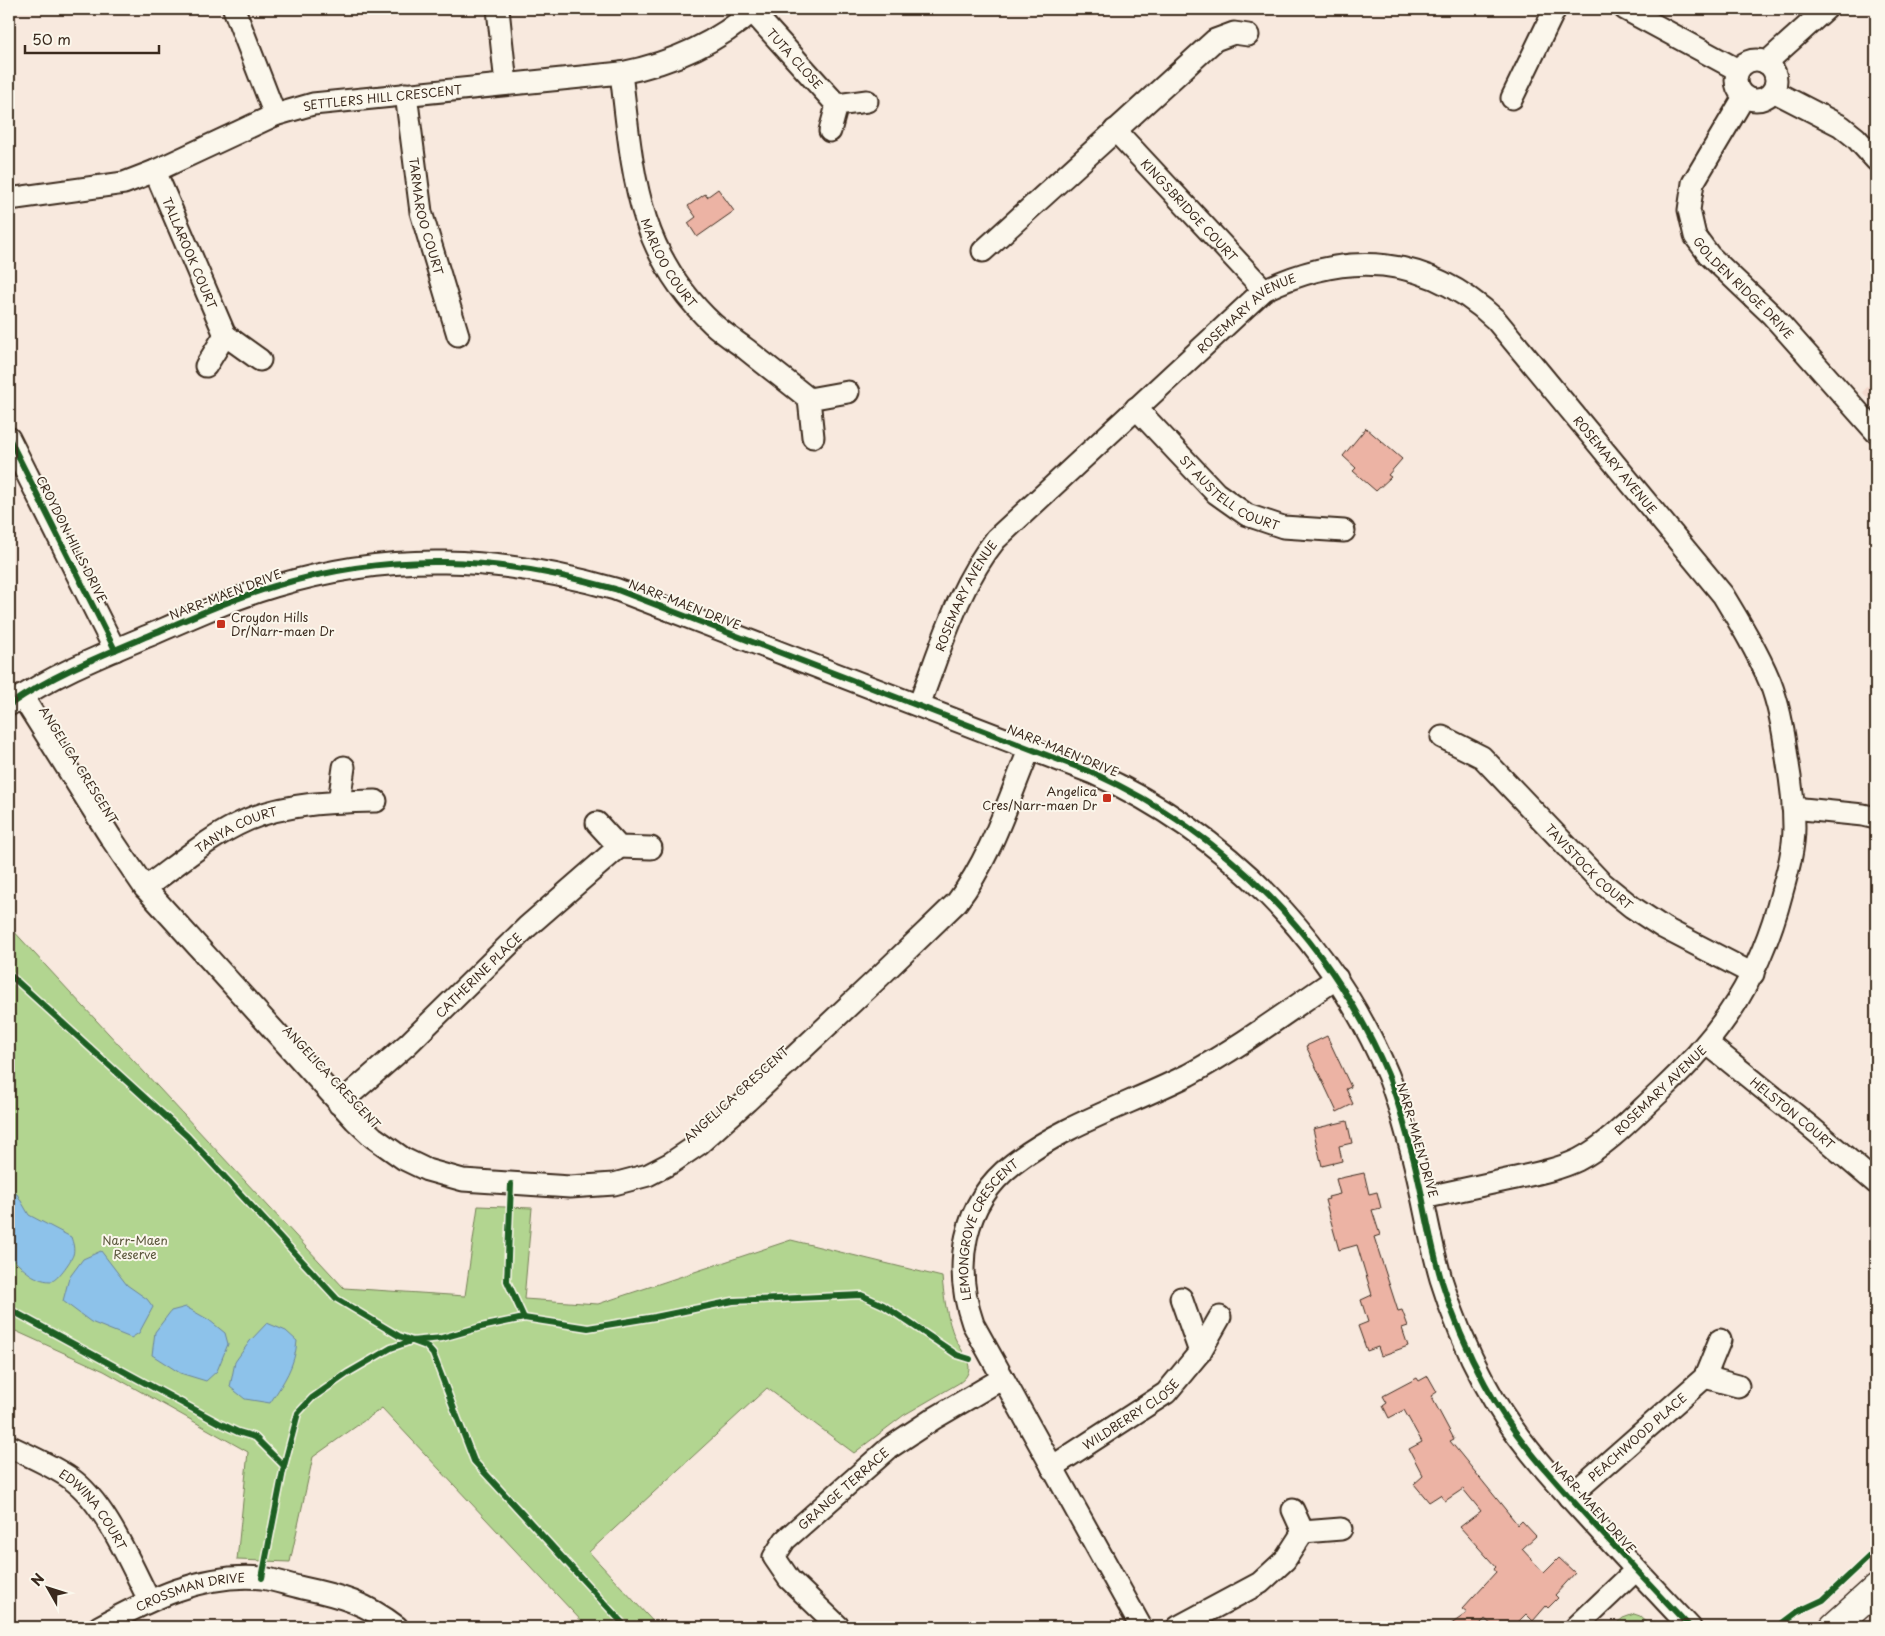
<svg xmlns="http://www.w3.org/2000/svg" width="1885" height="1636" viewBox="0 0 1885 1636" font-family="'Playpen Sans',sans-serif">
<style>
.built{fill:#f4d9cd}
.green{fill:#b2d590;stroke:#768057}
.water{fill:#8dc2ea;stroke:#6c8598}
.building{fill:#ecb3a4;stroke:#3b2a1e}
.lines{fill:none;stroke-linecap:round;stroke-linejoin:round}
.minor-casing{stroke:#3b2a1e;stroke-width:25}
.primary-casing{stroke:#3b2a1e;stroke-width:31}
.minor{stroke:#fbf7ec;stroke-width:21}
.primary{stroke:#fbf7ec;stroke-width:28}
.cycleway-casing{stroke:#fbf7ec;stroke-width:9}
.cycleway{stroke:#1b5e20;stroke-width:6}
.poi-dot{fill:#c8321e;stroke:#fbf7ec;stroke-width:2}
.labels{text-anchor:middle;dominant-baseline:central;stroke-width:4;stroke-linejoin:round;paint-order:stroke}
.street-label{font-size:12px;fill:#3b2a1e;stroke:#fbf7ec}
.poi-label{font-size:12px;fill:#3b2a1e;stroke:#fbf7ec;text-anchor:start}
.park-label{font-size:12px;fill:#59553a;stroke:#fbf7ec}
</style>
<rect width="100%" height="100%" fill="#f8e9de"/>
<filter id="ink" filterUnits="userSpaceOnUse"><feTurbulence type="fractalNoise" baseFrequency=".02" numOctaves="2"/><feDisplacementMap in="SourceGraphic" scale="10" xChannelSelector="R" yChannelSelector="G"/><feConvolveMatrix kernelMatrix="1 2 1 2 8 2 1 2 1" color-interpolation-filters="sRGB"/></filter>
<g filter="url(#ink)">
<path class="built" d="M1876,379V407L1862,392Z"/>
<g class="green">
<path d="M9,926L344,1288L465,1296L478,1206L532,1208L524,1299L598,1304L791,1240L942,1277C944,1298 947,1319 955,1338C959,1347 968,1357 969,1367C969,1374 965,1379 959,1383L904,1415L854,1453L767,1388L589,1552L658,1627H587L382,1408L313,1457L290,1562L237,1560L248,1452L104,1371L9,1328Z"/>
<path d="M1634,1614L1640,1616L1652,1627H1612L1623,1618Z"/>
</g>
<g class="water">
<path d="M9,1190L17,1194L29,1215L71,1237C73,1243 75,1249 73,1255C71,1261 56,1282 51,1281C33,1281 20,1266 9,1255Z"/>
<path d="M101,1251L127,1285L147,1299L153,1307L139,1333L131,1338L91,1322L63,1301L69,1278L83,1259Z"/>
<path d="M186,1307L209,1320L225,1333L228,1344L217,1371L206,1381L180,1373L152,1355L155,1332L171,1311Z"/>
<path d="M267,1323L286,1331L297,1341C295,1366 284,1382 270,1403L245,1399L230,1387L235,1362L250,1341Z"/>
</g>
<g class="building">
<path d="M718,189L734,211L697,237L688,223L696,217L688,206L705,194L707,197Z"/>
<path d="M1366,428L1402,459L1388,475L1391,477L1376,491L1353,471L1356,468L1343,456Z"/>
<path d="M1327,1036L1351,1087L1346,1089L1353,1104L1337,1112L1306,1046Z"/>
<path d="M1347,1121L1352,1143L1339,1146L1342,1161L1322,1166L1313,1129Z"/>
<path d="M1364,1173L1369,1194L1377,1192L1381,1208L1372,1210L1380,1235L1374,1237L1398,1311L1402,1310L1408,1326L1402,1328L1408,1346L1381,1356L1378,1347L1367,1351L1358,1326L1368,1322L1361,1300L1372,1295L1357,1245L1339,1250L1325,1200L1329,1199L1328,1197L1340,1194L1336,1179Z"/>
<path d="M1428,1376L1437,1392L1431,1396L1454,1439L1450,1441L1518,1525L1522,1521L1536,1536L1522,1549L1544,1573L1559,1558L1575,1573L1555,1595L1558,1598L1548,1608L1546,1606L1533,1621L1526,1614L1513,1627H1494L1485,1619L1477,1627H1447L1467,1613L1462,1609L1496,1572L1494,1569L1496,1567L1460,1527L1481,1511L1463,1489L1445,1501L1440,1495L1429,1502L1414,1484L1423,1476L1409,1449L1422,1442L1404,1410L1389,1418L1383,1406L1387,1403L1383,1396L1417,1378L1419,1381Z"/>
</g>
<g class="lines">
<g class="minor-casing">
<g id="minor">
<path d="M234,9L275,115"/>
<path d="M498,9L506,84"/>
<path d="M1625,9L1738,70"/>
<path id="s1" d="M752,11L837,105"/>
<circle cx="1756" cy="80" r="20"/>
<path d="M1766,63L1826,9"/>
<path id="s2" d="M621,73C633,171 635,251 713,324C723,333 735,341 746,349C767,366 788,382 809,399"/>
<path d="M1773,91L1841,126L1856,138L1876,160"/>
<path id="s3" d="M406,94L421,212L458,335"/>
<path id="s4" d="M1744,97L1693,183L1689,210L1695,236L1709,255L1772,315L1876,432"/>
<path d="M1512,98L1555,9"/>
<path id="s5" d="M1115,130L1264,290"/>
<path d="M830,131L837,105L867,101"/>
<path id="s6" d="M155,171L225,335"/>
<path id="s7" d="M9,199L124,183L155,171L275,115L313,104L621,73C672,63 716,44 755,9"/>
<path d="M983,251L1215,40L1234,33L1248,35"/>
<path d="M206,366L225,335L260,360"/>
<path id="s8" d="M1136,408L1216,493L1247,515L1283,527L1344,531"/>
<path d="M813,437L809,399L848,392"/>
<path d="M9,438L115,650"/>
<path d="M22,696L111,838L145,888L355,1120L373,1137L404,1159L427,1170L463,1180L570,1187L614,1184L648,1175L671,1163L699,1144L747,1101L875,981L957,902C992,856 1008,800 1030,748"/>
<path d="M9,705C54,674 105,654 155,633C194,616 234,598 275,586C391,551 499,556 615,589L1093,773C1226,833 1331,940 1388,1075C1398,1100 1405,1127 1412,1153C1423,1194 1429,1238 1441,1279C1452,1315 1467,1351 1485,1384C1513,1437 1554,1480 1594,1524C1626,1559 1658,1593 1690,1627"/>
<path id="s9" d="M919,705C941,648 958,586 996,539L1264,290C1347,250 1427,255 1496,320L1723,595C1740,623 1757,651 1770,682C1779,705 1784,733 1787,758C1791,781 1794,804 1794,827C1794,849 1788,870 1782,892C1760,977 1724,1032 1660,1092C1635,1115 1609,1144 1578,1160C1557,1170 1534,1174 1511,1179C1482,1185 1452,1192 1423,1198"/>
<path id="s10" d="M1442,737L1482,757L1601,882L1632,907L1664,928L1753,974"/>
<path d="M339,802L344,767"/>
<path d="M1793,808L1863,815L1876,818"/>
<path d="M597,823L619,847L651,848"/>
<path id="s11" d="M145,888C177,865 210,836 247,820C287,803 333,802 376,801"/>
<path id="s12" d="M1708,1044L1813,1129L1876,1183"/>
<path id="s13" d="M339,1104L408,1044L527,927L619,847"/>
<path d="M1181,1298L1200,1352"/>
<path d="M1720,1340L1705,1377L1738,1386"/>
<path id="s14" d="M9,1446C29,1456 51,1465 70,1478C105,1502 130,1563 149,1600"/>
<path id="s15" d="M1052,1467L1166,1393L1200,1352L1220,1317"/>
<path id="s16" d="M1569,1497L1705,1377"/>
<path d="M1293,1510L1303,1532L1341,1529"/>
<path id="s17" d="M99,1627C148,1600 204,1572 262,1578C275,1580 289,1585 303,1588C341,1596 366,1603 397,1627"/>
<path id="s18" d="M839,1627L789,1579L774,1557L785,1540L889,1448L933,1419L1003,1378"/>
<path id="s19" d="M1141,1627L973,1324C953,1267 962,1203 1013,1164C1064,1124 1131,1104 1188,1075C1240,1047 1288,1011 1337,978"/>
<path d="M1178,1627L1260,1583L1285,1560L1303,1532"/>
<path d="M1576,1627L1636,1570"/>
</g>
</g>
<g class="primary-casing">
<path id="primary" d="M1834,1627L1876,1589"/>
</g>
<use href="#minor" class="minor"/>
<use href="#primary" class="primary"/>
<g class="cycleway-casing">
<g id="cycleway">
<path d="M9,438L115,650"/>
<path d="M9,705C54,674 105,654 155,633C194,616 234,598 275,586C391,551 499,556 615,589L1093,773C1226,833 1331,940 1388,1075C1398,1100 1405,1127 1412,1153C1423,1194 1429,1238 1441,1279C1452,1315 1467,1351 1485,1384C1513,1437 1554,1480 1594,1524C1626,1559 1658,1593 1690,1627"/>
<path d="M9,974L187,1136L337,1299L399,1336L426,1346L433,1354L474,1461L626,1627"/>
<path d="M511,1184L507,1281L524,1318"/>
<path d="M9,1309L219,1423L238,1432L255,1437L284,1466"/>
<path d="M262,1578L284,1466L298,1413L312,1398L348,1373L391,1348L411,1341L442,1338L481,1327L524,1318L588,1328L655,1317L733,1301L861,1295L883,1305L957,1355L970,1359"/>
<path d="M1777,1627L1797,1612L1823,1600L1876,1550"/>
</g>
</g>
<use href="#cycleway" class="cycleway"/>
</g>
</g>
<g class="poi-dot">
<rect x="216" y="619" width="10" height="10" rx="2.5"/>
<rect x="1102" y="793" width="10" height="10" rx="2.5"/>
</g>
<g class="labels">
<g class="street-label">
<text stroke="none"><textPath href="#s1" startOffset="64">TUTA CLOSE</textPath></text>
<text stroke="none"><textPath href="#s7" startOffset="391">SETTLERS HILL CRESCENT</textPath></text>
<text stroke="none"><textPath href="#s5" startOffset="109">KINGSBRIDGE COURT</textPath></text>
<text stroke="none"><textPath href="#s3" startOffset="124">TARMAROO COURT</textPath></text>
<text stroke="none"><textPath href="#s6" startOffset="89">TALLAROOK COURT</textPath></text>
<text stroke="none"><textPath href="#s2" startOffset="198">MARLOO COURT</textPath></text>
<text stroke="none"><textPath href="#s4" startOffset="225">GOLDEN RIDGE DRIVE</textPath></text>
<text stroke="none"><textPath href="#s9" startOffset="522">ROSEMARY AVENUE</textPath></text>
<text stroke="none"><textPath href="#s9" startOffset="988">ROSEMARY AVENUE</textPath></text>
<text stroke="none"><textPath href="#s8" startOffset="128">ST AUSTELL COURT</textPath></text>
<text transform="translate(72 539) rotate(63)">CROYDON HILLS DRIVE</text>
<text transform="translate(225 594) rotate(-21)">NARR-MAEN DRIVE</text>
<text stroke="none"><textPath href="#s9" startOffset="119">ROSEMARY AVENUE</textPath></text>
<text transform="translate(685 604) rotate(21)">NARR-MAEN DRIVE</text>
<text transform="translate(1063 750) rotate(22)">NARR-MAEN DRIVE</text>
<text transform="translate(79 765) rotate(58)">ANGELICA CRESCENT</text>
<text stroke="none"><textPath href="#s11" startOffset="109">TANYA COURT</textPath></text>
<text stroke="none"><textPath href="#s10" startOffset="198">TAVISTOCK COURT</textPath></text>
<text stroke="none"><textPath href="#s13" startOffset="190">CATHERINE PLACE</textPath></text>
<text transform="translate(332 1077) rotate(47)">ANGELICA CRESCENT</text>
<text transform="translate(1660 1090) rotate(-44)">ROSEMARY AVENUE</text>
<text transform="translate(736 1094) rotate(-42)">ANGELICA CRESCENT</text>
<text stroke="none"><textPath href="#s12" startOffset="109">HELSTON COURT</textPath></text>
<text transform="translate(1418 1140) rotate(74)">NARR-MAEN DRIVE</text>
<text stroke="none"><textPath href="#s19" startOffset="449">LEMONGROVE CRESCENT</textPath></text>
<text stroke="none"><textPath href="#s15" startOffset="95">WILDBERRY CLOSE</textPath></text>
<text stroke="none"><textPath href="#s16" startOffset="91">PEACHWOOD PLACE</textPath></text>
<text stroke="none"><textPath href="#s18" startOffset="194">GRANGE TERRACE</textPath></text>
<text transform="translate(1594 1507) rotate(48)">NARR-MAEN DRIVE</text>
<text stroke="none"><textPath href="#s14" startOffset="108">EDWINA COURT</textPath></text>
<text stroke="none"><textPath href="#s17" startOffset="99">CROSSMAN DRIVE</textPath></text>
</g>
<g class="poi-label">
<text x="231" y="617">Croydon Hills<tspan x="231" dy="14">Dr/Narr-maen Dr</tspan></text>
<text x="1097" y="791" text-anchor="end">Angelica<tspan x="1097" dy="14">Cres/Narr-maen Dr</tspan></text>
</g>
<g class="park-label">
<text x="135" y="1240">Narr-Maen<tspan x="135" dy="14">Reserve</tspan></text>
</g>
</g>
<rect width="1885" height="1636" fill="none" stroke="#fbf7ec" stroke-width="30"/>
<rect x="15" y="15" width="1855" height="1606" fill="none" stroke="#3b2a1e" stroke-width="2" filter="url(#ink)"/>
<g transform="translate(48 1588) rotate(309)" stroke="#fbf7ec" stroke-width="4" paint-order="stroke">
<path d="M0-4L9 19L0 12L-9 19Z" fill="#3b2a1e"/>
<text y="-8" font-size="14" font-weight="bold" text-anchor="middle" fill="#3b2a1e">N</text>
</g>
<path d="M25 45v8h134v-8" fill="none" stroke="#3b2a1e" stroke-width="2.5"/>
<text x="32" y="45" font-size="15" fill="#3b2a1e" stroke="#fbf7ec" stroke-width="4" paint-order="stroke">50 m</text>
</svg>
